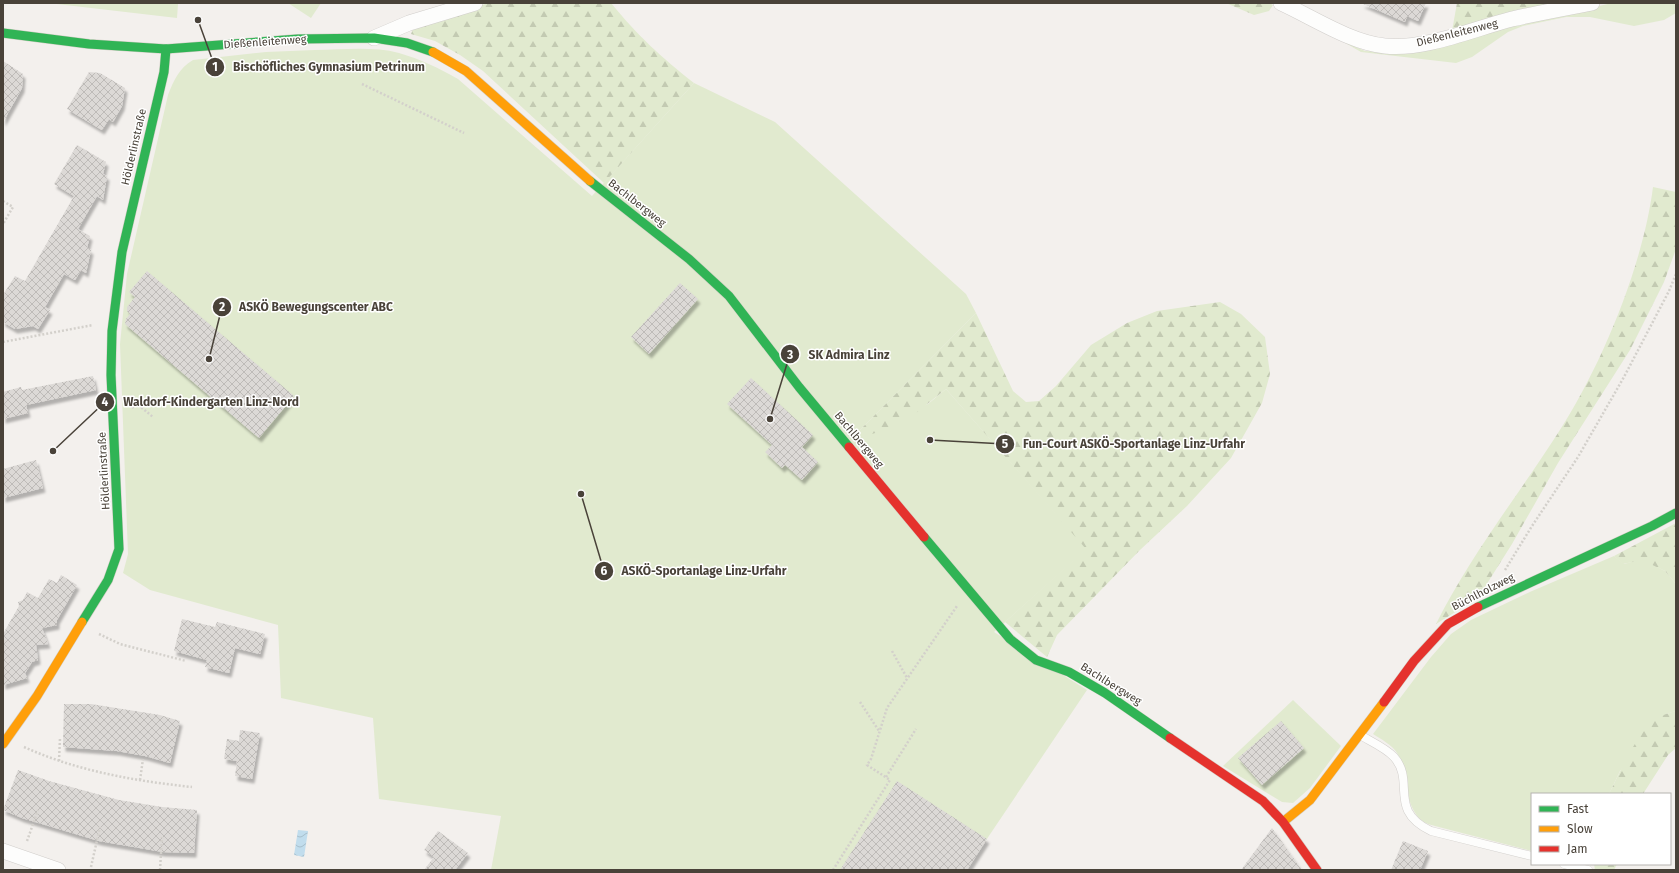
<svg xmlns="http://www.w3.org/2000/svg" width="1679" height="873" viewBox="0 0 1679 873" font-family="'Fira Sans',sans-serif">
<style>
.grass{fill:#e1eacf}
.forest{fill:url(#forest-firs)}
.water{fill:url(#water-waves)}
.building{fill:url(#building-cross-hatch);filter:url(#shadow)}
.lines{fill:none;stroke-linecap:round;stroke-linejoin:round}
.lane-casing{stroke:#d1cecb;stroke-width:9}
.street-casing{stroke:#d1cecb;stroke-width:16}
.fast-casing{stroke:#d2cdc4;stroke-width:10}
.slow-casing{stroke:#d2cdc4;stroke-width:10}
.jam-casing{stroke:#d2cdc4;stroke-width:10}
.path{stroke:#d3d0cb;stroke-width:2.5;stroke-dasharray:2 2;stroke-linecap:butt}
.lane{stroke:#fdfdfc;stroke-width:8}
.street{stroke:#fdfdfc;stroke-width:15}
.fast{stroke:#30b455;stroke-width:9}
.slow{stroke:#ff9f0a;stroke-width:9}
.jam{stroke:#e5322d;stroke-width:9}
.labels{text-anchor:middle;dominant-baseline:central;stroke-width:3;stroke-linejoin:round;paint-order:stroke}
.street-label{font-size:11px;fill:#494239;stroke:#fff}
.leader{fill:none;stroke:#494239;stroke-width:1.5}
.callout-dot{fill:#494239;stroke:#fff;stroke-width:1.5}
.mark-label{font-size:12px;text-anchor:middle;font-weight:bold;fill:#fff}
.callout-label{font-size:12px;text-anchor:middle;font-weight:bold;fill:#494239;stroke:#fff;stroke-width:3;stroke-linejoin:round;paint-order:stroke}
</style>
<defs>
<pattern id="forest-firs" width="22" height="20" patternUnits="userSpaceOnUse"><rect width="22" height="20" fill="#e1eacf"/><path d="M5 1l3.5 6h-7zM16 11l3.5 6h-7z" fill="#c3cab2"/></pattern>
<pattern id="water-waves" width="16" height="10" patternUnits="userSpaceOnUse"><rect width="16" height="10" fill="#c1dded"/><path d="M0 5q4-4 8 0t8 0" fill="none" stroke="#a7bfcc"/></pattern>
<pattern id="building-cross-hatch" width="8" height="8" patternUnits="userSpaceOnUse"><rect width="8" height="8" fill="#dcd9d6"/><path d="M0 0l8 8M0 8l8-8" fill="none" stroke="#bebbb8"/></pattern>
<filter id="shadow"><feDropShadow dx="2.5" dy="4.5" stdDeviation="1" flood-color="#0004"/></filter>
</defs>
<rect width="100%" height="100%" fill="#f3f0ed"/>
<g class="grass">
<path d="M48,3H172L178,4L177,18Z"/>
<path d="M288,3H321L311,18Z"/>
<path d="M1612,3H1676V13L1664,20L1634,26L1590,17H1566L1523,26L1508,32L1472,57L1456,63L1361,52L1340,40L1365,51L1401,52Z"/>
<path d="M315,50C341,50 372,46 399,53C420,59 439,68 458,79L592,196L694,83L775,122L966,294L976,313L856,434L928,404L946,389L1087,549L994,632L1087,690L966,870H491L501,816L379,799L373,718L281,698L278,625L150,590L123,573L128,554L120,344L127,274L168,95C174,80 179,68 193,60L266,52Z"/>
<path d="M1614,556L1624,564L1642,559L1665,571L1676,584V711L1666,714L1620,771L1609,794H1532V851L1435,826C1431,825 1424,823 1421,820C1403,803 1408,773 1397,753C1392,745 1381,739 1373,734L1431,657L1451,634L1471,620L1532,591Z"/>
<path d="M1293,700L1341,746L1310,788L1293,803L1282,802L1223,766Z"/>
</g>
<g class="forest">
<path d="M489,3H611C638,36 661,57 694,83L604,183L483,71L460,55L435,41L411,34L413,29L431,20Z"/>
<path d="M1226,3H1269L1273,5L1269,11L1254,15Z"/>
<path d="M1457,3H1567L1452,31Z"/>
<path d="M1653,187L1676,192V249L1664,282L1630,350L1558,463L1512,544L1478,598L1436,624C1470,556 1517,497 1558,433C1601,367 1643,266 1653,187Z"/>
<path d="M1220,302L1241,314L1265,337L1270,374L1262,403L1231,458L1187,506L1140,550L1057,635L1047,657L1005,622L1086,549L946,389L901,425L859,438L856,434L976,313L1013,391L1026,402L1039,401L1056,386L1091,345L1127,323L1157,311Z"/>
<path d="M1676,523V584L1665,571L1642,560L1623,564L1614,556Z"/>
<path d="M1676,711V748L1668,755L1643,794H1609C1618,776 1636,736 1651,723C1658,717 1667,713 1676,711Z"/>
<path d="M1594,864H1617L1614,870H1595Z"/>
</g>
<path class="water" d="M298,830L308,831L304,857L294,855Z"/>
<g class="building">
<path d="M1361,3H1426L1418,21L1407,16L1405,22Z"/>
<path d="M3,61L23,74L22,88L3,122Z"/>
<path d="M89,72L100,73L125,88L122,106L113,122L109,119L102,130L67,109Z"/>
<path d="M77,145L106,162L103,174L107,176L103,200L97,196L78,229L90,236L87,248L91,250L86,273L81,270L75,280L64,274L45,307L50,310L38,329L33,326L15,329L3,322V295L15,276L25,281L74,196L54,184Z"/>
<path d="M147,271L294,396L259,438L125,324L126,319L130,314L127,311V307L135,297L129,292Z"/>
<path d="M680,283L698,299L649,354L631,337Z"/>
<path d="M93,376L96,390L26,405L28,413L3,419V392L21,387L22,390Z"/>
<path d="M751,378L813,435L802,447L818,462L802,480L785,465L782,468L765,452L772,445L727,404Z"/>
<path d="M36,460L43,488L3,498V469Z"/>
<path d="M61,575L77,585L57,620V625L42,628L48,644L36,645L38,660L32,662L29,667L25,673L27,678L3,685V634L19,606L18,602L23,600L27,592L38,598L49,579L57,583Z"/>
<path d="M182,619L215,627L217,622L265,634L260,654L235,648L229,673L205,667L207,660L174,651Z"/>
<path d="M64,704H91L160,715L180,721L170,763L145,756L117,751L63,747Z"/>
<path d="M1281,721L1304,748L1262,785L1238,758Z"/>
<path d="M240,730L260,733L252,779L235,776L237,761L224,759L227,739L239,741Z"/>
<path d="M18,770L49,781L119,800L162,807L197,810L194,853L163,852L99,841L22,818L3,810Z"/>
<path d="M897,781L987,839L967,870H840Z"/>
<path d="M1272,828L1302,870H1241Z"/>
<path d="M438,831L468,853L455,870H424L434,857L424,850Z"/>
<path d="M1403,841L1428,851L1420,870H1391Z"/>
</g>
<g class="lines">
<g class="lane-casing">
<g id="lane">
<path d="M1360,735C1370,741 1386,748 1394,757C1416,782 1387,810 1431,831L1532,856"/>
<path d="M1564,864L1588,870"/>
</g>
</g>
<g class="street-casing">
<g id="street">
<path d="M1281,3C1312,17 1351,43 1385,46C1426,50 1473,29 1512,19C1539,13 1566,8 1592,3"/>
<path d="M374,38L409,23L475,3"/>
<path d="M3,851L58,870"/>
</g>
</g>
<g class="fast-casing">
<g id="fast">
<path d="M3,33L89,44L166,49L298,39L374,38L407,43L433,52"/>
<path d="M590,181L689,259L729,296L799,387L849,447"/>
<path d="M924,537L1010,639L1036,660L1069,672L1105,693L1170,738"/>
<path d="M1478,607L1652,526L1676,513"/>
<path d="M82,622L108,580L119,549L111,375L112,331L122,252L164,72L166,49"/>
</g>
</g>
<g class="slow-casing">
<g id="slow">
<path d="M433,52L466,71L590,181"/>
<path d="M3,744L37,696L82,622"/>
<path d="M1283,822L1310,800L1384,702"/>
</g>
</g>
<g class="jam-casing">
<g id="jam">
<path d="M849,447L924,537"/>
<path d="M1384,702L1414,661L1448,624L1478,607"/>
<path d="M1170,738L1263,801L1283,822L1317,870"/>
</g>
</g>
<g class="path">
<path d="M362,84L464,133"/>
<path d="M3,201L13,207L3,224"/>
<path d="M3,342L93,325"/>
<path d="M132,408L137,404L153,417"/>
<path d="M1505,570L1532,526L1578,457L1624,377L1669,291L1676,274"/>
<path d="M99,634L120,644L186,661"/>
<path d="M892,651L907,678"/>
<path d="M860,702L879,731"/>
<path d="M24,747C77,771 135,781 192,787"/>
<path d="M59,761L60,738"/>
<path d="M886,777L916,729"/>
<path d="M140,780L143,759"/>
<path d="M27,841L38,810"/>
<path d="M91,867L100,827"/>
<path d="M160,870L162,837"/>
<path d="M833,870L890,780L867,765L871,759L887,708L957,606"/>
</g>
<use href="#lane" class="lane"/>
<use href="#street" class="street"/>
<use href="#fast" class="fast"/>
<use href="#slow" class="slow"/>
<use href="#jam" class="jam"/>
</g>
<g class="labels">
<g class="street-label">
<text transform="translate(1457 33) rotate(-14)">Dießenleitenweg</text>
<text transform="translate(265 42) rotate(-4)">Dießenleitenweg</text>
<text transform="translate(134 147) rotate(-77)">Hölderlinstraße</text>
<text transform="translate(637 203) rotate(38)">Bachlbergweg</text>
<text transform="translate(859 440) rotate(50)">Bachlbergweg</text>
<text transform="translate(104 471) rotate(-93)">Hölderlinstraße</text>
<text transform="translate(1483 592) rotate(-27)">Büchlholzweg</text>
<text transform="translate(1111 684) rotate(32)">Bachlbergweg</text>
</g>
</g>
<path class="leader" d="M198 20L215 67M209 359L222 307M770 419L790 354M53 451L105 402M930 440L1005 444M581 494L604 571"/>
<g class="callout-dot">
<circle cx="198" cy="20" r="4"/>
<circle cx="209" cy="359" r="4"/>
<circle cx="770" cy="419" r="4"/>
<circle cx="53" cy="451" r="4"/>
<circle cx="930" cy="440" r="4"/>
<circle cx="581" cy="494" r="4"/>
<circle cx="215" cy="67" r="10"/>
<circle cx="222" cy="307" r="10"/>
<circle cx="790" cy="354" r="10"/>
<circle cx="105" cy="402" r="10"/>
<circle cx="1005" cy="444" r="10"/>
<circle cx="604" cy="571" r="10"/>
</g>
<g class="mark-label">
<text x="215" y="71">1</text>
<text x="222" y="311">2</text>
<text x="790" y="359">3</text>
<text x="105" y="406">4</text>
<text x="1005" y="448">5</text>
<text x="604" y="575">6</text>
</g>
<g class="callout-label">
<text x="329" y="71">Bischöfliches Gymnasium Petrinum</text>
<text x="316" y="311">ASKÖ Bewegungscenter ABC</text>
<text x="849" y="359">SK Admira Linz</text>
<text x="211" y="406">Waldorf-Kindergarten Linz-Nord</text>
<text x="1134" y="448">Fun-Court ASKÖ-Sportanlage Linz-Urfahr</text>
<text x="704" y="575">ASKÖ-Sportanlage Linz-Urfahr</text>
</g>
<rect width="1679" height="873" fill="none" stroke="#494239" stroke-width="8"/>
<rect x="1531" y="793" width="140" height="72" fill="#ffffff" stroke="#b6b3b0"/>
<rect x="1539" y="806" width="20" height="6" fill="#30b455" stroke="#b6b3b0"/>
<text x="1567" y="813" font-size="12" fill="#494239">Fast</text>
<rect x="1539" y="826" width="20" height="6" fill="#ff9f0a" stroke="#b6b3b0"/>
<text x="1567" y="833" font-size="12" fill="#494239">Slow</text>
<rect x="1539" y="846" width="20" height="6" fill="#e5322d" stroke="#b6b3b0"/>
<text x="1567" y="853" font-size="12" fill="#494239">Jam</text>
</svg>
